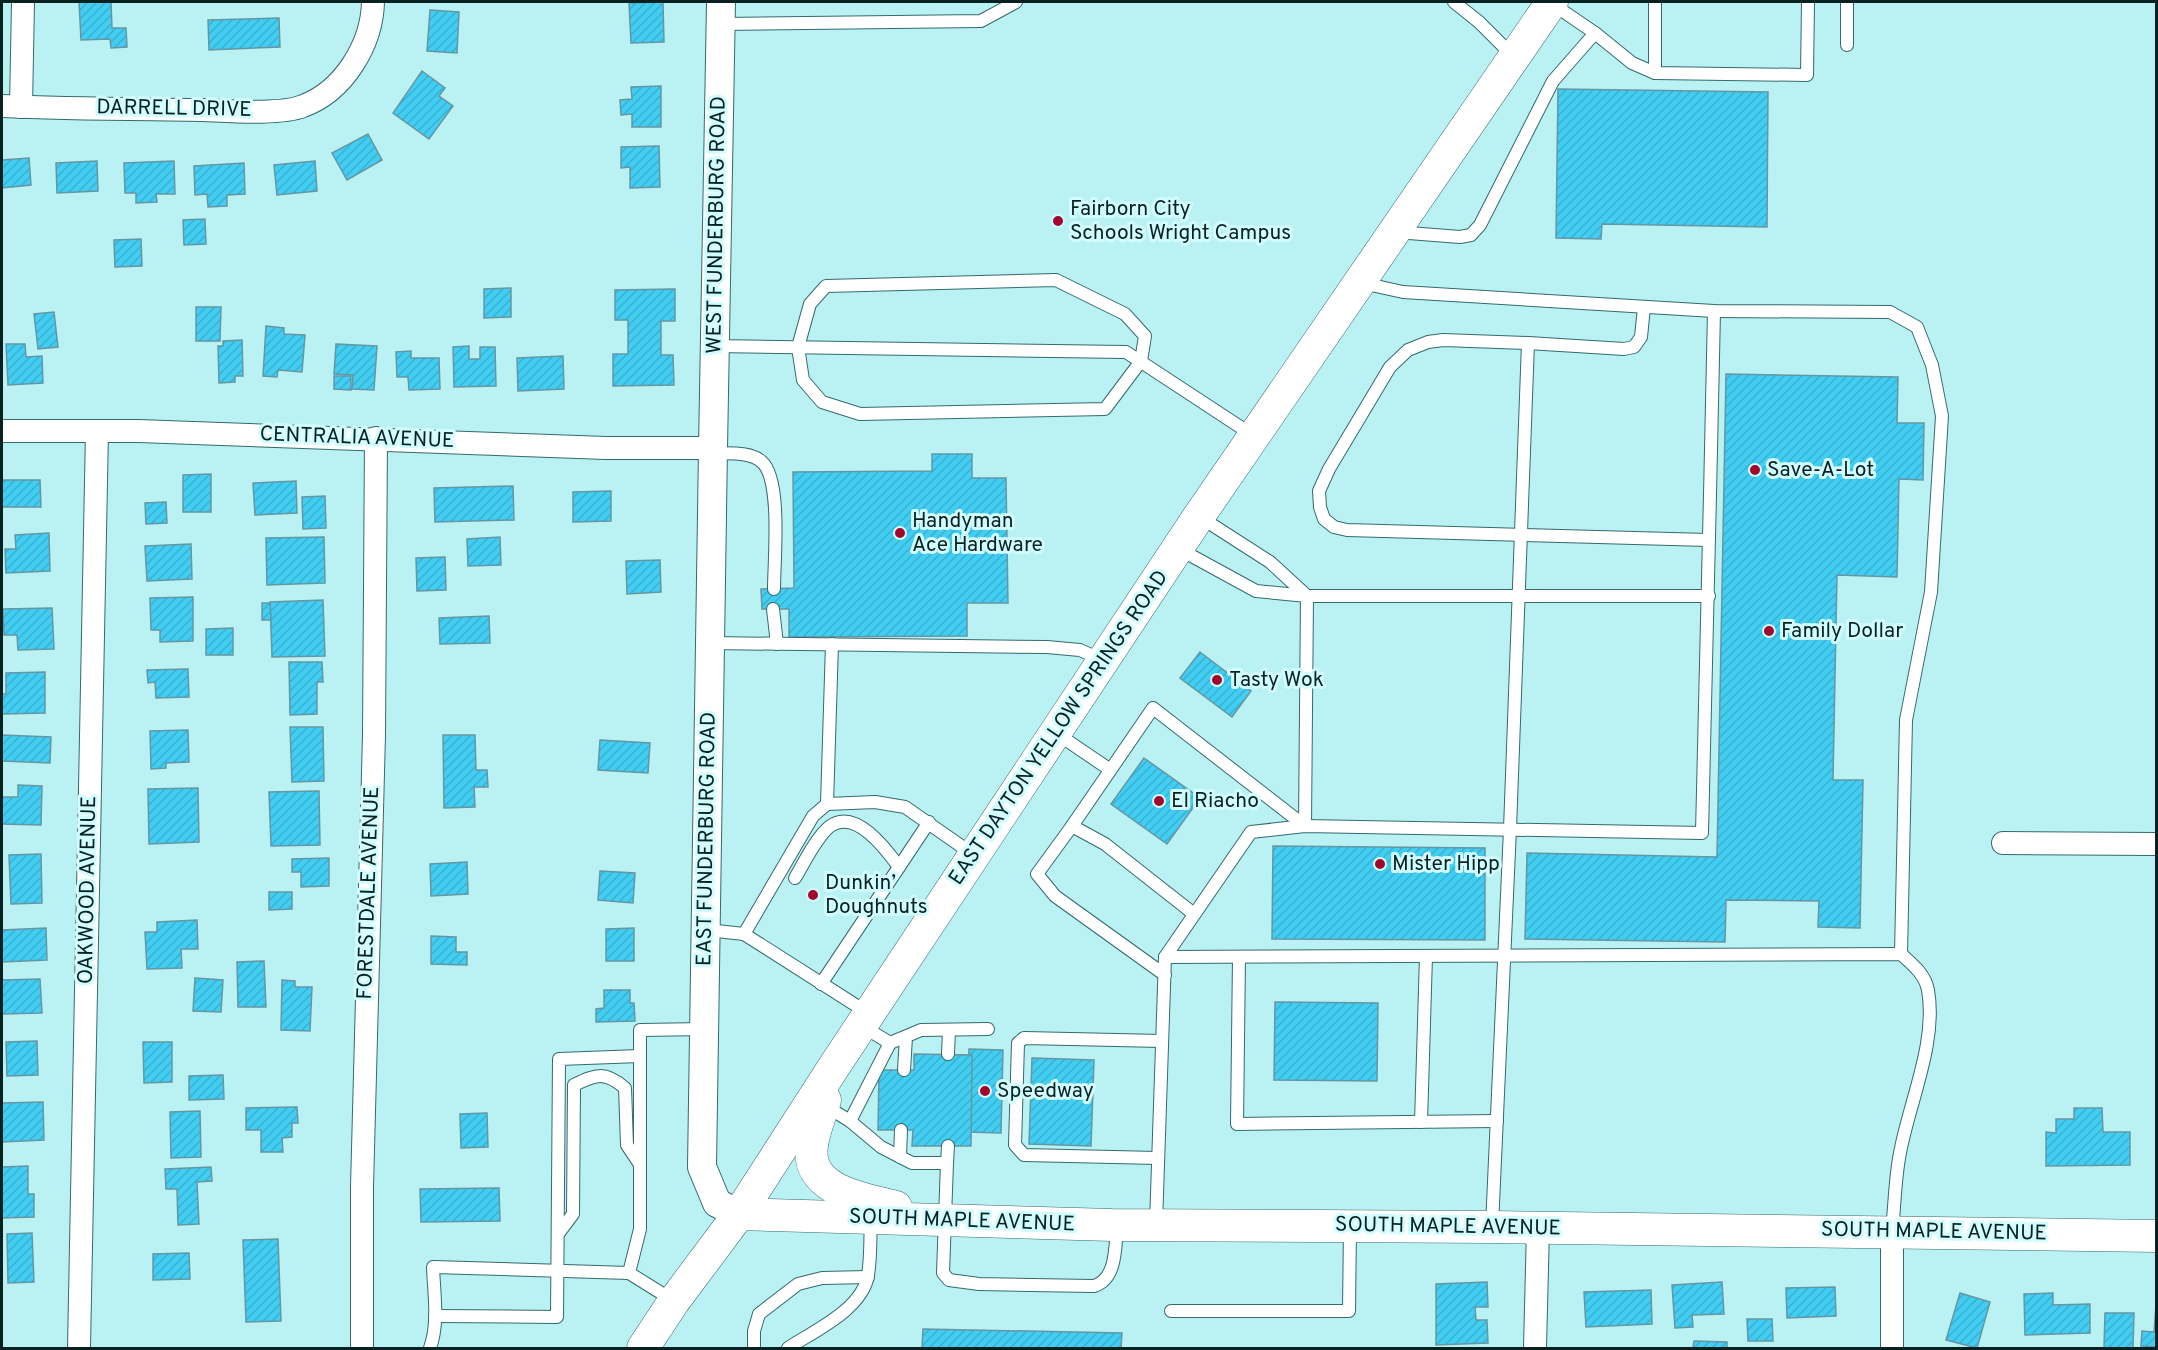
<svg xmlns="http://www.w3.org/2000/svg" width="2158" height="1350" viewBox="0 0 2158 1350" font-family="Overpass,sans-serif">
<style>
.building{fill:url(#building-hatch);stroke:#6596a4;stroke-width:1.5}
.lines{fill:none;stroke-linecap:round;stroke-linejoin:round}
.service-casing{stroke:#346a6c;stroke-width:14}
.minor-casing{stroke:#346a6c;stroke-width:24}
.tertiary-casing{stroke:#346a6c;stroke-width:30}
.secondary-casing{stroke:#346a6c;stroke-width:33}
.service{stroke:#fff;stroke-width:12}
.minor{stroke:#fff;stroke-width:22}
.tertiary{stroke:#fff;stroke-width:28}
.secondary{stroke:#fff;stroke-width:32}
.poi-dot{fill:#a3052c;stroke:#d1fdff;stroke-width:2}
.labels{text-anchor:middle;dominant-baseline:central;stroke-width:6;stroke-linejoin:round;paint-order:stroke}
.street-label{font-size:21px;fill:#0a2122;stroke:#d1fdff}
.poi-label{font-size:21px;fill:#0a2122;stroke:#d1fdff;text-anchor:start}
</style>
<defs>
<pattern id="building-hatch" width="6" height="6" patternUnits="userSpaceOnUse" patternTransform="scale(1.5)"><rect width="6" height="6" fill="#42cef2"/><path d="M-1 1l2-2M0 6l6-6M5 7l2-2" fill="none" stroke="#39b1cf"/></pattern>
</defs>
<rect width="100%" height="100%" fill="#baf2f4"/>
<g class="building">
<path d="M79,2H111L112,28H126L127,47L111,48L110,39L81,40Z"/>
<path d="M663,2L664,42L631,43L629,3Z"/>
<path d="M430,10L459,12L457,53L427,51Z"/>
<path d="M279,18L280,47L209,50L208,20Z"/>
<path d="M422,71L445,88L439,96L453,106L429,139L393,113Z"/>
<path d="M661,86V127H632V114L621,115L620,100L632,99L631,87Z"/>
<path d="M1558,89L1768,92L1767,227L1602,224L1601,239L1556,238Z"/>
<path d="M368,134L382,160L347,180L332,153Z"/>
<path d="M659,146L660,187L630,188V167L621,168V147Z"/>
<path d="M29,158L31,185L2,188V160Z"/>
<path d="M97,161L98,191L57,193L56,163Z"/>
<path d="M174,161L175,194H156L157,202L136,203V193H125L124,163Z"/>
<path d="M315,161L317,191L277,195L274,165Z"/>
<path d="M244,163L245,194L227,195V206L208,207L207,194L195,195L194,166Z"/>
<path d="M205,219L206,244L184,245L183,220Z"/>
<path d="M141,239L142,266L115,267L114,240Z"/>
<path d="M511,288V317L484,318V289Z"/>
<path d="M675,289V321H661V355H673L674,385L613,386V354H628V320H615V290Z"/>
<path d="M196,307H221L220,341H196Z"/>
<path d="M54,312L58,347L38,349L34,314Z"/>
<path d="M266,326L284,328V334L305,335L302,372L278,370L277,377L263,376Z"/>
<path d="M242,340L243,376H235V382L219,383L218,346H223V341Z"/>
<path d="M6,344H25L26,357L42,356L43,383L8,385Z"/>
<path d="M336,344L377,346L374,390L352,389L353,375L334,374Z"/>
<path d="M469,346V359H480V347H495L496,386L454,387L453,347Z"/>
<path d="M411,351V358H439L440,389L409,390L408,377H397L396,352Z"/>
<path d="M563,356L564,389L518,391L517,358Z"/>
<path d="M1726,374L1898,377L1897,423H1924L1923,480L1899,479L1897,577L1837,575L1833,780H1863L1860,928L1818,927L1819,901L1726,900L1725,942L1525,939L1527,853L1717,857Z"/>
<path d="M334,376H351V390L334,389Z"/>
<path d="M932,454H972V478H1006L1008,603H967V636L789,637V609H762L761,589L794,588L793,472L932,471Z"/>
<path d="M211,474V512H183V475Z"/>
<path d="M2,480H40L41,507H2Z"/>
<path d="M296,481L297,513L255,515L253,483Z"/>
<path d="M513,486L514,520L435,522L434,488Z"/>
<path d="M611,491V521L573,522V492Z"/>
<path d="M325,496L326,528L303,529L302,497Z"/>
<path d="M166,502L167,523L146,524L145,503Z"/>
<path d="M49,533L50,571L6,573L5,549H16L15,535Z"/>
<path d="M324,537L325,583L267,585L266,538Z"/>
<path d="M500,537L501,565L468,566L467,539Z"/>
<path d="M191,544L192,579L147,581L145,546Z"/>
<path d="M445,557L446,590L417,591L416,558Z"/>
<path d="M660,560L661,592L627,594L626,561Z"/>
<path d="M193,597V641L160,642V630H151L150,598Z"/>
<path d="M323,600L325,656L272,657L270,602Z"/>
<path d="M262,603H270L271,620H262Z"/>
<path d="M52,608L54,649L18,650L17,635H4L3,609Z"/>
<path d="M489,616L490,643L440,644L439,618Z"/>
<path d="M233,628V655H206V629Z"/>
<path d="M1200,652L1251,691L1232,717L1180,678Z"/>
<path d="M289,662H322L323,682H317V714L290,715Z"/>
<path d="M188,669L189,697L156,698L155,682L148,683L147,670Z"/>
<path d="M45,672V713L2,714V694H6V673Z"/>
<path d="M290,727H323L324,781L292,782Z"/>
<path d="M188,730L189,762L166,763V768L151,769L150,731Z"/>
<path d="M2,735L51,737L50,763L2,761Z"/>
<path d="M443,735H475L476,770H487L488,787H474L475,807L444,808Z"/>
<path d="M600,740L650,743L648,773L598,770Z"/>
<path d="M1144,758L1200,798L1167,844L1111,804Z"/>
<path d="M18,785L42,786L41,825L2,824V797H18Z"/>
<path d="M198,788L199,842L149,844L148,789Z"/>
<path d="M319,791L320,845L271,846L269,792Z"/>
<path d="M1273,846L1485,848V940L1272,939Z"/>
<path d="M41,854L42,903L11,904L9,855Z"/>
<path d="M329,858V886L301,887V872H292V859Z"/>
<path d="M467,862L468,894L431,896L430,864Z"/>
<path d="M600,871L635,873L633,903L598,900Z"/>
<path d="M269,892H292V909L269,910Z"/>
<path d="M197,920L198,949H181L182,968L147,969L145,932H157V922Z"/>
<path d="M46,928L47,960L2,962V930Z"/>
<path d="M634,928V961H606V929Z"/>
<path d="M431,936L456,937V952H467V965L431,964Z"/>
<path d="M264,961L266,1007H238L237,962Z"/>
<path d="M195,978L223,980L221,1012L193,1011Z"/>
<path d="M40,979L42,1013L2,1014V980Z"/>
<path d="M282,980L295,981V987H312L310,1031L281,1030Z"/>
<path d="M604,990H630V1003H634L635,1021L596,1022V1009L604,1008Z"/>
<path d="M1275,1002L1378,1003L1377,1081L1274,1080Z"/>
<path d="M37,1041L38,1075L7,1076L6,1042Z"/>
<path d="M143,1042H172V1082L144,1083Z"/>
<path d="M969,1049L1003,1050L1001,1133L966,1132Z"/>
<path d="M914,1054L972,1055L971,1146H912L913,1130H878L879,1070H914Z"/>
<path d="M1032,1058L1094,1060L1091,1146L1029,1144Z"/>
<path d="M223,1075L224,1099L189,1100V1076Z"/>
<path d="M43,1102L44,1140L2,1142V1103Z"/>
<path d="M297,1107L298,1123H292V1137L282,1138L283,1152H261V1130H246V1108Z"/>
<path d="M2074,1108H2102L2103,1132H2130V1165L2046,1166V1132L2056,1133V1119H2074Z"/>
<path d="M200,1111L201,1157L171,1158L170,1112Z"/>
<path d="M487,1113L488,1147L461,1148L460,1114Z"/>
<path d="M28,1166V1194H34V1217L2,1218V1167Z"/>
<path d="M211,1167L212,1181L197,1182L199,1224L178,1225L177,1189H166L165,1169Z"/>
<path d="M499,1188L500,1221L421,1222L420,1189Z"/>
<path d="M32,1233L34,1282L8,1283L7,1234Z"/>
<path d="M278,1239L281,1321L246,1322L243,1240Z"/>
<path d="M189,1253L190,1279L153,1280V1254Z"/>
<path d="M1487,1282L1488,1307H1475L1476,1320H1487L1488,1343L1436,1345V1284Z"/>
<path d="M1722,1282L1724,1314L1692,1315L1693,1327L1675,1328L1672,1285Z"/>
<path d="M1835,1287L1836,1316L1787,1318L1786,1288Z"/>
<path d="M1651,1290L1652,1324L1586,1327L1584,1292Z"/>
<path d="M1960,1293L1990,1302L1977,1348L1946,1340Z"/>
<path d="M2053,1293V1305L2090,1304V1333L2025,1335L2024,1294Z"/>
<path d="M2156,1304V1347L2141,1346L2142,1331L2154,1332Z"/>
<path d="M2105,1313H2134L2133,1348H2104Z"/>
<path d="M1747,1319H1772L1773,1341H1748Z"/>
<path d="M923,1329L1122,1333L1121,1348H922Z"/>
<path d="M1694,1341L1727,1342V1348H1693Z"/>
</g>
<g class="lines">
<g class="service-casing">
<g id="service">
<path d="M1454,2L1479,22L1513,56"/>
<path d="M1551,3L1595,33L1632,63L1655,73L1807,75L1808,2"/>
<path d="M721,24L981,21L1016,2"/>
<path d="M1847,45V2"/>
<path d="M1655,73V2"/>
<path d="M1396,232L1460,237L1471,235L1480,225L1553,81L1595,33"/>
<path d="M1056,280L1125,314L1145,336L1141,361L1105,409L860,414L822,402L803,380L798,347L810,304L826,286Z"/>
<path d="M1362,283L1403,292L1714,311L1890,312L1917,327L1932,365L1942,416L1931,592L1906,720L1901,954"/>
<path d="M1528,343L1443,340L1428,342L1408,350L1390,367L1329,469L1319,491L1320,507L1324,519L1334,527L1347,530L1708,540"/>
<path d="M714,346L1126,352L1254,436"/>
<path d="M713,453C727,454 751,451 762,462C782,480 774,561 774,589"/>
<path d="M1200,517L1270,562L1307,596L1305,826"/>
<path d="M1179,549L1256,591L1307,596H1709"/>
<path d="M773,609L777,644"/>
<path d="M710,643L1047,647L1080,650L1102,660"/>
<path d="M1056,733L1109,769"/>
<path d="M827,804L832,644"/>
<path d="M1072,826L1153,708L1305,826"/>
<path d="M795,878C804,863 816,838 829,827C855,807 886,849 899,867"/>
<path d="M707,930L744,934L868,1013"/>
<path d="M744,934L813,816L827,804L875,802L905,807L974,855"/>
<path d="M1165,957L1901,954C1912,964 1925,974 1928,990C1937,1041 1911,1098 1901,1148C1895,1174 1895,1203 1892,1230"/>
<path d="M1239,957L1237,1124L1497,1121"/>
<path d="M1165,975L1055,896L1037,874L1072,826L1105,844L1194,914"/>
<path d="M821,984L929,822"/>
<path d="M890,1043L921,1030L988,1029"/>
<path d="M948,1054L949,1030"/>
<path d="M904,1070L906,1037"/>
<path d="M824,1105L850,1121L890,1043L862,1026"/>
<path d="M850,1121L881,1147L912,1163H947L943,1273L949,1280L979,1284L1094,1286C1117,1279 1115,1247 1117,1227"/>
<path d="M1421,1122L1426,956"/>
<path d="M900,1157L901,1130"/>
<path d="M1158,1158L1024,1155L1015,1145L1018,1043L1024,1038L1162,1041"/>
<path d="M947,1163L948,1146"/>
<path d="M1156,1224L1165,957L1251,832L1305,826L1702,833C1707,659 1710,485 1714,311"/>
<path d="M1492,1226L1510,829L1528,343L1624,349L1634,347L1641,337L1644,307"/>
<path d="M558,1234L573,1214L574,1085C597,1074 605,1071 625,1088L627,1145L639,1163"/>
<path d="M629,1273L640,1229V1030L705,1029"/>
<path d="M1171,1311H1349L1350,1227"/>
<path d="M435,1316L557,1317L559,1059L640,1056"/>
<path d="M430,1348C439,1323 434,1294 433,1267L629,1273L674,1301"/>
<path d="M754,1348V1331L759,1314L798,1284L822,1278L868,1277"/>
<path d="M788,1348C814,1331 863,1309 868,1275C871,1257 870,1238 871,1220"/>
</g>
</g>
<g class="minor-casing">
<g id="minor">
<path d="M2,106C69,109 136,109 203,110C229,111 281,115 303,106C344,91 372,44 373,2"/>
<path d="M21,107L23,2"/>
<path d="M2,431H138L606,448H713"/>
<path d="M2003,843L2156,844"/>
<path d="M1892,1232V1348"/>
<path d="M79,1348L97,431"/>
<path d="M362,1348V1187L374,735L376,438"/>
<path d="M1535,1348L1538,1227"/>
</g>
</g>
<g class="tertiary-casing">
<path id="tertiary" d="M721,2L713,448L702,1167L717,1203L739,1214"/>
</g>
<g class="secondary-casing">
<g id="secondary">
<path d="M825,1100C821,1114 814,1130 812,1145C805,1191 864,1199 896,1207"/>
<path d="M739,1214L1112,1225L1492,1227L2156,1236"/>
<path d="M643,1348L674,1301L739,1214L835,1065L1199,516L1552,2"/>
</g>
</g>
<use href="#service" class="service"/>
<use href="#minor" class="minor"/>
<use href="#tertiary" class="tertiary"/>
<use href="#secondary" class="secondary"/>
</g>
<g class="poi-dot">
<circle cx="1058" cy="221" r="6"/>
<circle cx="1755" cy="470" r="6"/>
<circle cx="900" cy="533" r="6"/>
<circle cx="1769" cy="631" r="6"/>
<circle cx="1217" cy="680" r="6"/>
<circle cx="1159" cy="801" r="6"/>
<circle cx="1380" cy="864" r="6"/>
<circle cx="813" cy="895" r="6"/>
<circle cx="985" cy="1091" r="6"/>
</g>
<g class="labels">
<g class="street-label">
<text transform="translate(174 109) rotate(1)">DARRELL DRIVE</text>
<text transform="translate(717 225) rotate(-89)">WEST FUNDERBURG ROAD</text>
<text transform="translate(357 438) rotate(2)">CENTRALIA AVENUE</text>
<text transform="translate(1059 728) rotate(-56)">EAST DAYTON YELLOW SPRINGS ROAD</text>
<text transform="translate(707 839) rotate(-89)">EAST FUNDERBURG ROAD</text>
<text transform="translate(88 890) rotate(-89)">OAKWOOD AVENUE</text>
<text transform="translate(369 893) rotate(-88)">FORESTDALE AVENUE</text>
<text transform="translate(962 1221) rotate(2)">SOUTH MAPLE AVENUE</text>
<text transform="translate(1448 1227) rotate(1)">SOUTH MAPLE AVENUE</text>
<text transform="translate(1934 1232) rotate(1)">SOUTH MAPLE AVENUE</text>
</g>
<g class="poi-label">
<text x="1070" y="209">Fairborn City<tspan x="1070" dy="24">Schools Wright Campus</tspan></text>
<text x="1767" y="470">Save-A-Lot</text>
<text x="912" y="521">Handyman<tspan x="912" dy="24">Ace Hardware</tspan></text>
<text x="1781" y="631">Family Dollar</text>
<text x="1229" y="680">Tasty Wok</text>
<text x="1171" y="801">El Riacho</text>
<text x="1392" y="864">Mister Hipp</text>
<text x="825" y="883">Dunkin’<tspan x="825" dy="24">Doughnuts</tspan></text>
<text x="997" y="1091">Speedway</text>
</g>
</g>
<rect width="2158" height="1350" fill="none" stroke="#0a2122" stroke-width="6"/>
</svg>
